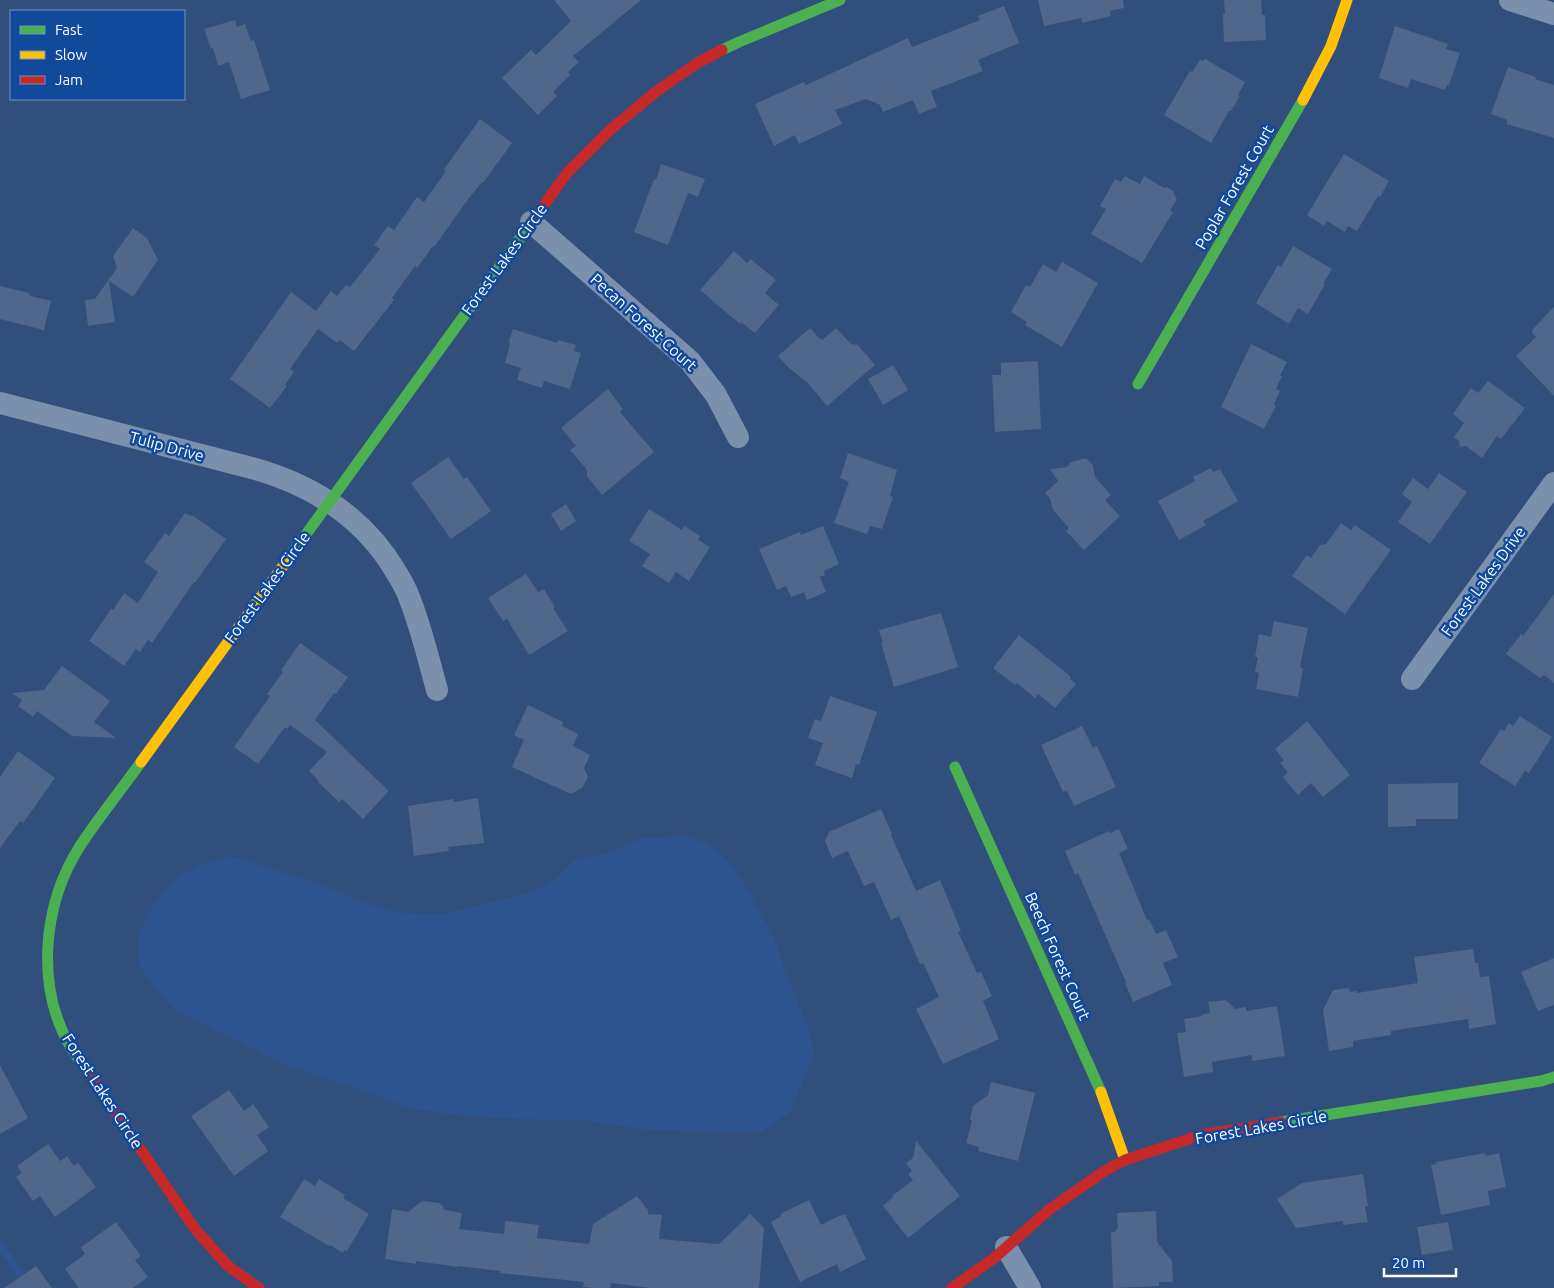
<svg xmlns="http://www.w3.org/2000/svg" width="1554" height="1288" viewBox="0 0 1554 1288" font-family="Ubuntu,sans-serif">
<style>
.water{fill:#2c548f}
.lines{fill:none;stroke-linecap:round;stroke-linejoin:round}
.stream{stroke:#2c548f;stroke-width:8}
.building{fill:#4e678a}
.street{stroke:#7b90ad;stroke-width:22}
.fast{stroke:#4caf50;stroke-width:11}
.slow{stroke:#ffc107;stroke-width:11}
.jam{stroke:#c62828;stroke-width:11}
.labels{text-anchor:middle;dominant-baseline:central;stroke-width:5;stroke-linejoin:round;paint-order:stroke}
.street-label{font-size:16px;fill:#fff;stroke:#11499b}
</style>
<rect width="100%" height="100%" fill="#304f7c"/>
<path class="water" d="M689,836L709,845L729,862L749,890L775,940L786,974L810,1031L814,1055L790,1112L760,1132L674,1131L638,1129L591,1121L491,1118L449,1114L409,1108L369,1093L291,1067L175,1010L154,987L139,965L138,937L152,906L175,879L202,864L231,856L325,886L361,902L403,913L443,914L532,892L557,878L573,860L612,852L642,838Z"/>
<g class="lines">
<path class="stream" d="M0,1246L32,1288"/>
</g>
<g class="building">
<path d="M554,0H641L573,56L579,62L568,72L570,75L553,92L557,96L538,115L502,78L531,50L536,55L571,21Z"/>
<path d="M1038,0H1123L1124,8L1110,11L1111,16L1082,23L1081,18L1044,26Z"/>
<path d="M1224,0H1261L1262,15H1265L1266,40L1224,42L1223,14H1225Z"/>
<path d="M1004,6L1019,43L978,60L983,71L931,91L937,107L919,114L913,100L883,112L880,105L866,99L835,110L842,124L799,144L795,135L774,146L755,104L804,82L806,85L908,38L912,47L980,20L978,16Z"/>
<path d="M235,20L237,27L245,24L251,41L254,40L270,90L241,99L229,62L218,66L213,48L211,49L204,29Z"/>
<path d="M1395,26L1448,44L1446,49L1460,53L1449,85H1447L1445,90L1411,79L1408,88L1379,78Z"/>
<path d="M1205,59L1245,82L1238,95L1240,96L1231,111H1229L1211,143L1164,115L1190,71L1192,72L1200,60L1203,61Z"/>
<path d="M1508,67L1536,77L1535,79L1554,85V138L1507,124V120L1491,114Z"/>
<path d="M480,119L512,143L483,183L482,182L469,198L434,247L433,246L417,268L415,266L392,298L394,300L354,351L340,340L337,343L318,329L290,369L294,372L285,385L287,386L270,408L230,379L291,292L316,311L331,291L337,296L346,285L350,287L380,249L374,245L388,226L394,230L417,197L424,202L446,171L444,169Z"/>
<path d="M1344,154L1389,181L1380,197L1378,196L1357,231L1348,226L1345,232L1327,221L1324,226L1307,215Z"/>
<path d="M661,164L705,179L698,197L688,193L668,245L634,232L654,179L656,180Z"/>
<path d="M1125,176L1140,184L1144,176L1164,188L1167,187L1173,191L1177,200L1170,210L1173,212L1142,263L1091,234L1106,209L1100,206L1115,179L1121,182Z"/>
<path d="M133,228L147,238L158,260L133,297L109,281L115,322L88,326L85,300L95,299L117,268L113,256Z"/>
<path d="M1293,246L1332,269L1324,282V286L1308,314L1298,308L1289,324L1256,303L1278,265L1281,267Z"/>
<path d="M734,251L747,263L751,259L776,280L765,293L779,305L755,333L741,322L740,324L700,290Z"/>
<path d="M1062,262L1098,283L1062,347L1025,325L1027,322L1011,312L1026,285L1030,287L1043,264L1056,272Z"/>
<path d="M0,286L29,293L30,296L51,301L44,330L0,319Z"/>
<path d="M1554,307V396L1516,356L1536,337L1532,333L1533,331L1532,330Z"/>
<path d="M810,328L820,339L821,338L822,340L836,328L851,344L858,345L875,365L827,406L808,383L789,368L778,356Z"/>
<path d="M513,329L557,343L558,340L576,345L574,351L581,353L570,389L544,381L542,388L517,380L521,368L505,363L510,344L509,341Z"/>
<path d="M1251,344L1287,362L1280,375L1282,376L1276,389L1280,391L1274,404L1276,406L1264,429L1221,407Z"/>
<path d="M1038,361L1041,429L995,432L992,375H1001V363Z"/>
<path d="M893,365L908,390L883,405L868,379Z"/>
<path d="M1488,381L1525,408L1501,439L1497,436L1482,458L1466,446L1460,447L1459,441L1454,437L1464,423L1453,414L1471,388L1478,393Z"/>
<path d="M608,389L623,409L620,412L654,452L602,495L587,476V470L570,450L576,446L561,428Z"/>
<path d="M848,453L897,470L890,496L893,497L882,529L870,526L867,534L834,523L849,482L840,478Z"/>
<path d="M448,457L464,479L467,477L491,511L451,539L411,483Z"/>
<path d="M1086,458L1093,465L1095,477L1111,495L1105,500L1120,516L1084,550L1066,531L1069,528L1053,510L1050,498L1045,493L1058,481L1050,469L1067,467L1071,462Z"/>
<path d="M1211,468L1213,472L1220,469L1238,501L1203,521L1206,525L1179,540L1158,501L1195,481L1193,477Z"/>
<path d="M1439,473L1467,492L1430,544L1398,522L1412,502L1402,494L1413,478L1428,489Z"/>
<path d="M566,504L576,521L561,531L551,514Z"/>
<path d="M649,509L682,530L684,526L700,536L698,540L710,547L689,581L676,572L669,583L642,566L650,554L629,541Z"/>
<path d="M185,513L191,516L192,515L226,539L195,583L194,582L152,643L148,640L140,652L136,649L124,666L89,641L111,609L113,610L124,593L138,603L158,572L144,562L165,533L169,536Z"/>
<path d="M1341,523L1351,530L1355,525L1391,550L1345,614L1292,576L1307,555L1311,558L1320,545L1326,544Z"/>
<path d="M823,526L839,564L824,571L825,575L820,577L826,592L807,600L804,592L791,597L786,586L777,590L759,549L800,532L801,535Z"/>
<path d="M526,574L538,592L544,589L555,607L553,608L568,631L529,655L507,619L503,621L488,598Z"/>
<path d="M1554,594V683L1544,675L1540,678L1506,654L1521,634L1523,636Z"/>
<path d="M941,613L958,667L894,687L881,643H883L879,630Z"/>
<path d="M1274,621L1308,628L1300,667L1303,668L1298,697L1256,689L1259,673L1255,672L1258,657H1255L1259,634L1271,637Z"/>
<path d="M1019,635L1071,677L1070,679L1076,684L1055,708L1038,694L1035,698L1017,683L1015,685L993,668Z"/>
<path d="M300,643L348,677L336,694L334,693L315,720L389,791L363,819L342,799L339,802L318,782L319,781L309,771L327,752L290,725L287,729L285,727L258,764L234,747L270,696L267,694L283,672L281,670Z"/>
<path d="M62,666L110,701L94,722L116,738L72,736L37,711L33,717L18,706L22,700L12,693L44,690Z"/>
<path d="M830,696L877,712L859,765L856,764L852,778L815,765L823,743L808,738L815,719L821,721Z"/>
<path d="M528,705L563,722L562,726L578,734L573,746L590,755L584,768L588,777L582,788L571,794L512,767L524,740L514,735Z"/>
<path d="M1520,716L1552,737L1529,773L1525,771L1515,786L1479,763L1501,729L1504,731L1509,723L1513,726Z"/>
<path d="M1307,721L1350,775L1323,797L1311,783L1298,795L1283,777L1288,772L1280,763L1284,760L1275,749Z"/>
<path d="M1082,726L1093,748L1097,746L1116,787L1074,806L1067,791L1063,792L1041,745Z"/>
<path d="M18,751L55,778L23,823L20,821L0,848V777Z"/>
<path d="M1458,783V819H1416V826L1388,827V784Z"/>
<path d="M478,798L484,843L448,847L449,851L414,856L408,806L453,799L454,802Z"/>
<path d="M881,809L892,834L891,835L916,891L940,880L961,931L958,932L977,973L981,972L992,996L983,1001L999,1039L943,1064L916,1009L939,997L923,963L920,964L899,916L891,920L874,882L864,886L848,851L832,858L825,841L829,832Z"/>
<path d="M1119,829L1128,849L1119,853L1147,920L1149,919L1156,934L1166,930L1178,957L1163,963L1172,985L1133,1002L1125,983L1126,982L1078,873L1075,875L1065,851L1109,831L1110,833Z"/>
<path d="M1473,949L1475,963H1478L1480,977L1489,976L1496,1024L1469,1029L1468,1019L1391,1031V1035L1353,1041V1047L1329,1051L1323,1010L1333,990L1349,988L1350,992L1357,991V993L1418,983L1414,957Z"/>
<path d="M1554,958V1005L1538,1011L1521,972Z"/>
<path d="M1226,1000L1235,1009L1246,1007V1011L1277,1006L1285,1056L1252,1061V1055L1212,1062L1213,1072L1184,1077L1177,1033L1186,1032L1184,1019L1202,1016L1201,1015L1210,1013L1208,1002Z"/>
<path d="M0,1065L28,1118L0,1134Z"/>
<path d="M991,1082L1035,1093L1018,1161L978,1151L979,1147L966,1143L972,1121L970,1119L973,1106L988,1095Z"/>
<path d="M229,1090L244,1111L253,1104L269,1127L257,1135L268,1151L234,1176L191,1116Z"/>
<path d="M916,1141L960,1196L908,1238L883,1206L893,1197L892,1196L913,1180L908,1174L912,1171L906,1163L913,1158Z"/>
<path d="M48,1144L60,1161L67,1156L74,1166L78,1163L96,1187L55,1217L40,1196L33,1201L16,1177L22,1173L17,1166Z"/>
<path d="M1485,1153V1156L1499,1153L1506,1187L1488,1191L1490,1205L1441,1215L1431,1165L1436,1164V1162Z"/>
<path d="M1363,1174L1368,1206H1365L1368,1222L1343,1225V1221L1296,1228L1277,1199L1302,1183Z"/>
<path d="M304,1179L315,1186L319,1179L345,1195L343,1198L369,1214L347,1251L344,1250L343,1253L330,1245L329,1246L280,1217Z"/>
<path d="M637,1196L648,1210V1214L662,1215L659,1239L719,1244L750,1214L764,1228L759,1288H650L611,1283L610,1288H593L583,1287L584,1282L500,1273V1271L458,1266V1267L416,1261V1264L385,1259L392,1209L408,1212L422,1201L440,1203L445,1210L462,1213L459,1229L504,1234L505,1221L539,1225L537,1238L589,1244L593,1224Z"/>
<path d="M809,1200L821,1225L841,1215V1216L845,1214L866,1259L840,1272L837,1264L800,1282L771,1222L780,1217L782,1213Z"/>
<path d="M1156,1211L1157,1242L1172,1261L1173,1282H1159V1286L1113,1288L1111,1232H1116V1229H1118L1117,1213Z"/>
<path d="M116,1222L141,1256L135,1260L148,1277L133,1288H79L65,1269L85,1254L81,1247Z"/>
<path d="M1448,1222L1453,1250L1422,1255L1417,1227Z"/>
<path d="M36,1266L52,1288H4Z"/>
</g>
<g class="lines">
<g class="street">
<path d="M1510,0L1554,14"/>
<path d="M531,222L690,361L716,395L738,437"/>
<path d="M0,403L259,470C316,487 366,520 396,572C400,578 404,585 407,592C420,623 428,657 437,690"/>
<path d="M1412,679L1554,483"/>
<path d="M1006,1247L1030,1288"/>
</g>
<g class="fast">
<path d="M722,50L739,42L840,0"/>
<path d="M1138,384L1303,100"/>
<path d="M286,562L531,223"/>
<path d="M955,767L1101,1092"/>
<path d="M87,1071C82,1063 75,1055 70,1046C35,985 43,904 80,846C99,817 121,790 141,762"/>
<path d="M1281,1122L1541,1081L1554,1077"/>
</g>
<g class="slow">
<path d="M1303,100L1331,46L1347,0"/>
<path d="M141,762L286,562"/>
<path d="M1101,1092L1125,1160"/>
</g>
<g class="jam">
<path d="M531,223L567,173L611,129L657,91L699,62L722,50"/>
<path d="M87,1071L195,1229L228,1266L259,1288"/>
<path d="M952,1288L993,1259L1050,1209L1106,1170L1125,1160L1201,1135L1281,1122"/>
</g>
</g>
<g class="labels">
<g class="street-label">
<text transform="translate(1234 187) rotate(-60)">Poplar Forest Court</text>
<text transform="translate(504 259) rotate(-54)">Forest Lakes Circle</text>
<text transform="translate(644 322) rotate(42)">Pecan Forest Court</text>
<text transform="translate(167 446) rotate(15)">Tulip Drive</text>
<text transform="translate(1483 581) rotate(-54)">Forest Lakes Drive</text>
<text transform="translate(267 587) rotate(-54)">Forest Lakes Circle</text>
<text transform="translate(1058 956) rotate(66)">Beech Forest Court</text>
<text transform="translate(103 1091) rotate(57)">Forest Lakes Circle</text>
<text transform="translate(1261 1127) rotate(-10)">Forest Lakes Circle</text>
</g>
</g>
<rect x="10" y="10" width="175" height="90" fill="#11499b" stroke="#7092c3"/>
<rect x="20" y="26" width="25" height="8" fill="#4caf50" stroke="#7092c3"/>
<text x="55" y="35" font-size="15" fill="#ffffff">Fast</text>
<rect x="20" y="51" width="25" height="8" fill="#ffc107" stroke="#7092c3"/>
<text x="55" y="60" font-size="15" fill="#ffffff">Slow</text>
<rect x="20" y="76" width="25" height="8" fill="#c62828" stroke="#7092c3"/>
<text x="55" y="85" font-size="15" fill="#ffffff">Jam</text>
<path d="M1384 1268v8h72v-8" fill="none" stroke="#ffffff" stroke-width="2.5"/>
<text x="1392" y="1268" font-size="15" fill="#ffffff" stroke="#11499b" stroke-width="4" paint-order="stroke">20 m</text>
</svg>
